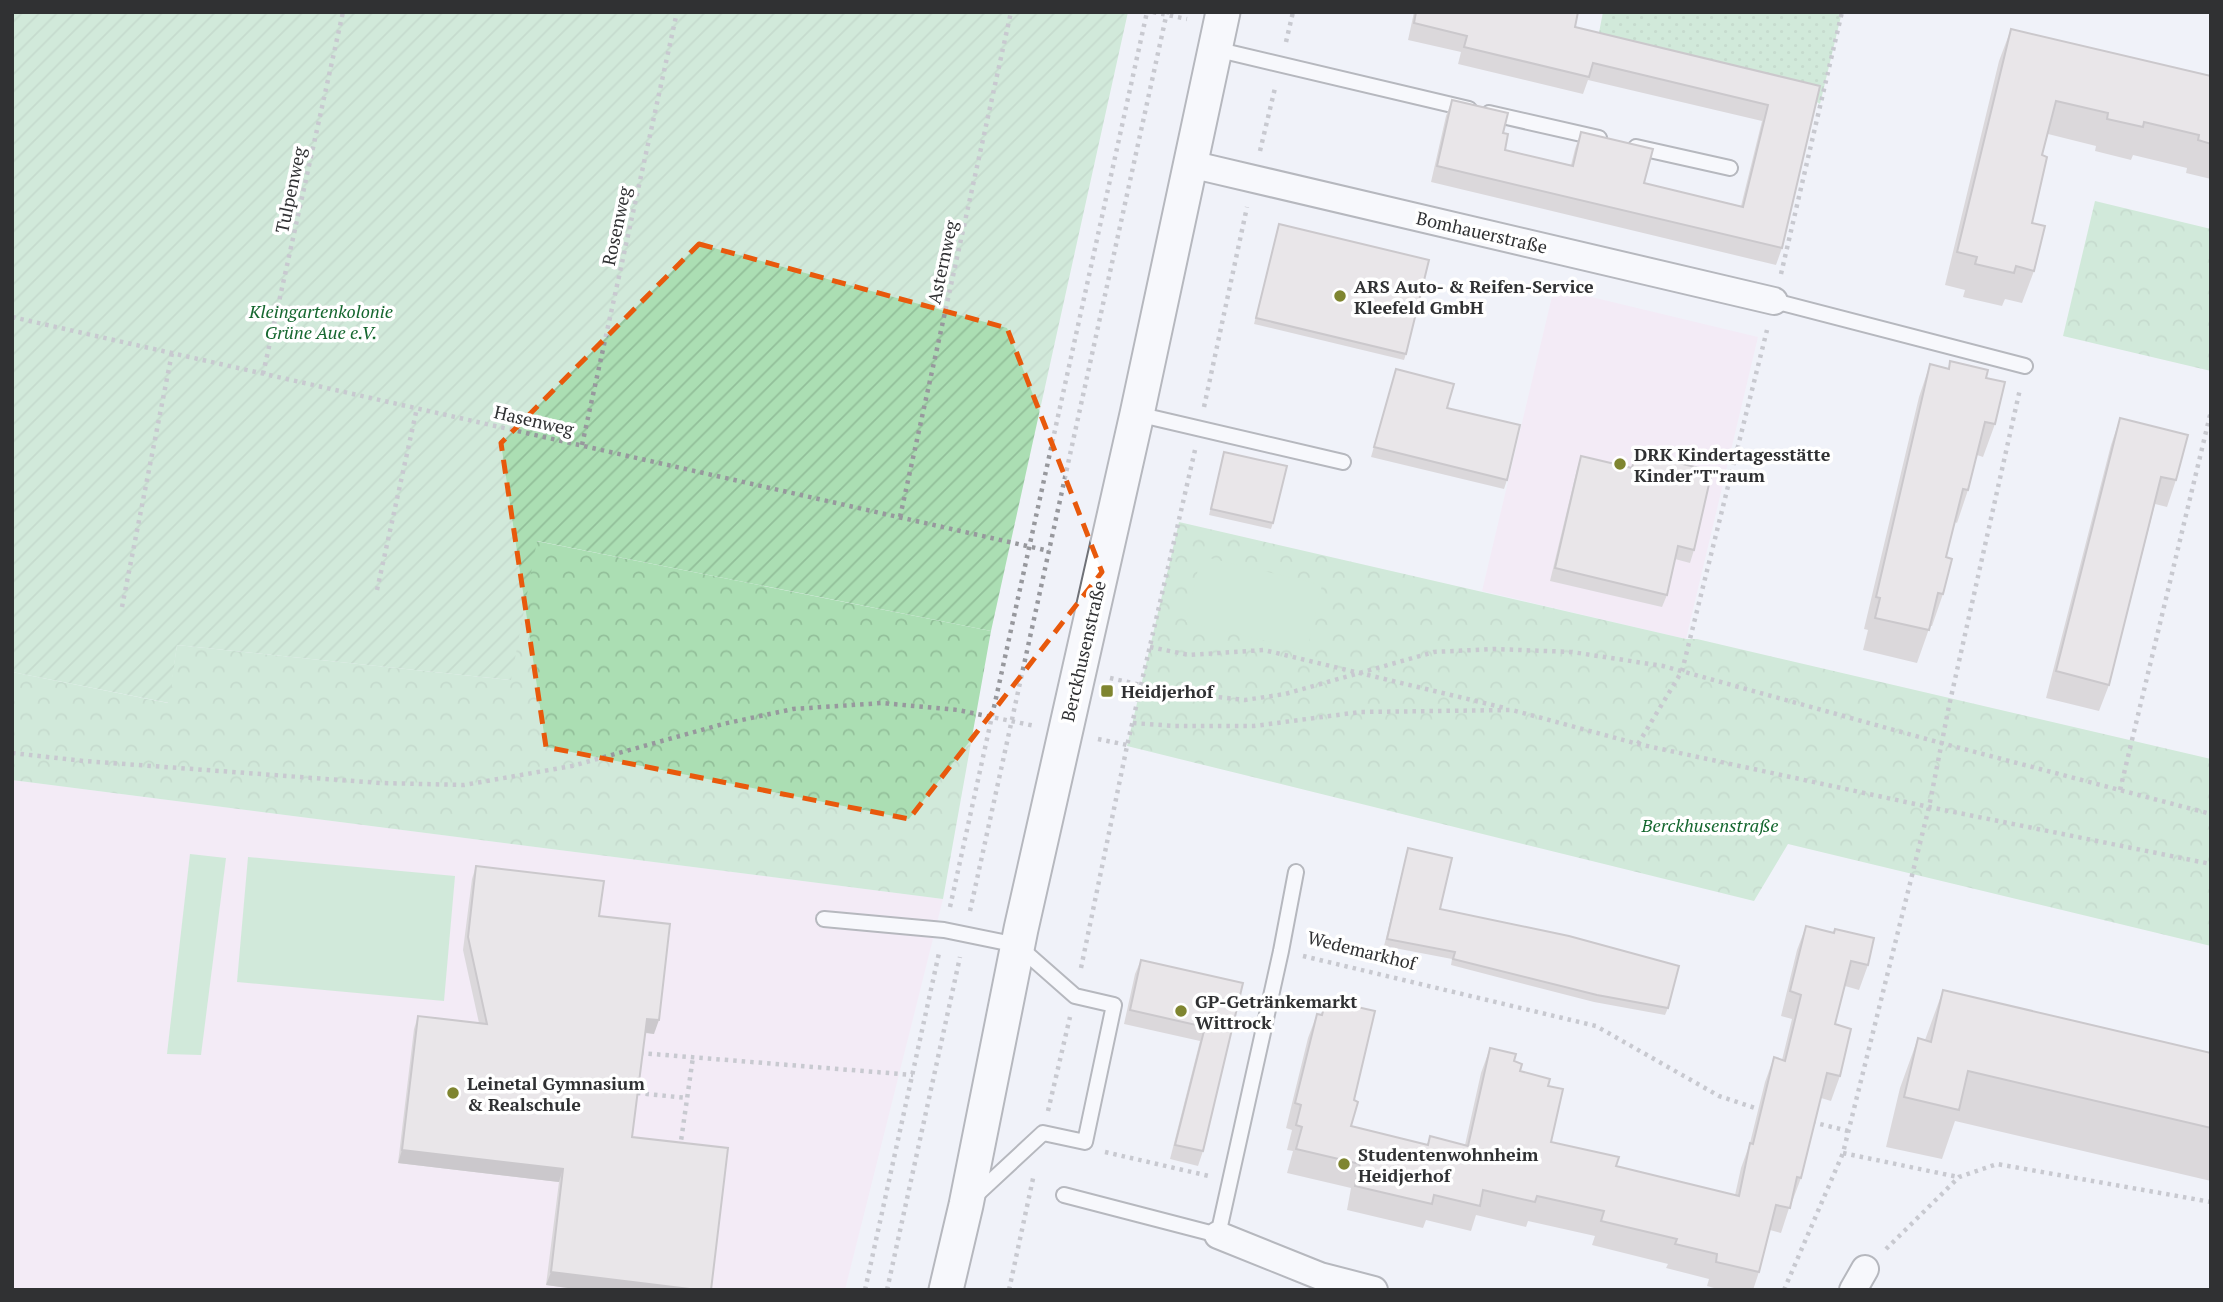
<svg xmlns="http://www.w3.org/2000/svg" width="2223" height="1302" viewBox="0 0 2223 1302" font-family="'PT Serif',serif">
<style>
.education{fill:#f5e2f2}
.grass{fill:url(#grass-dots)}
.park{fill:url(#park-crowns)}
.garden{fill:url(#garden-furrows)}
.pitch{fill:#abdeb3}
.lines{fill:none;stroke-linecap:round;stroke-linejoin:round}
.service-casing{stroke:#6f7177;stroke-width:18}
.minor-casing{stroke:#6f7177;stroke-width:30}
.tertiary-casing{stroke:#6f7177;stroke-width:37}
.path{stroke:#97989d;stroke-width:4.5;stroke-dasharray:3.5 5;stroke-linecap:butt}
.service{stroke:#fff;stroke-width:14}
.minor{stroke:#fff;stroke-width:26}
.tertiary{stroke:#fff;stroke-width:33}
.wall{fill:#c1b9b7}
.shaded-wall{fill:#9d9695}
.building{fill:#e0d7d5;stroke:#9d9695;stroke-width:2}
.marked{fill:none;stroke:#e8590c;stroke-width:5;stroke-dasharray:14 9;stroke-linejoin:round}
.poi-dot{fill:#7f8530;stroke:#fff;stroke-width:2.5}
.labels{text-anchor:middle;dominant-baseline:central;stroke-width:7;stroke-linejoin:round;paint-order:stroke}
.street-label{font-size:18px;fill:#303133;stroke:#fff}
.poi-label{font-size:18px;font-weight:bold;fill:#303133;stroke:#fff;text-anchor:start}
.park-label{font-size:18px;font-style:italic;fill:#15672f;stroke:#fff}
</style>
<defs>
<pattern id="grass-dots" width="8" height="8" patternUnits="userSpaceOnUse" patternTransform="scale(1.75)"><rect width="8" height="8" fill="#abdeb3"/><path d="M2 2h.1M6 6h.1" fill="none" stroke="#93bf9a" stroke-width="1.8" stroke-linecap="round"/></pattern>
<pattern id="park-crowns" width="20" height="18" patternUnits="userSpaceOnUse" patternTransform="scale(1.75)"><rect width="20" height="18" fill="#abdeb3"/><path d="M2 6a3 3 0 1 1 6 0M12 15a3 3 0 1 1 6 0" fill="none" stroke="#93bf9a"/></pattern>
<pattern id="garden-furrows" width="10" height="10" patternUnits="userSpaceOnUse" patternTransform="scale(1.75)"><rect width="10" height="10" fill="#abdeb3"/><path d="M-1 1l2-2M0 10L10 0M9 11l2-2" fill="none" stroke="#93bf9a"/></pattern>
</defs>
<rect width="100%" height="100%" fill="#f0f2f9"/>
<g class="education">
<path d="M1554,288L1758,337L1686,639L1482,591Z"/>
<path d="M12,780L943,899L845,1290H12Z"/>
</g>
<path class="grass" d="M1603,12H1842L1820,104L1815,101L1596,48Z"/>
<g class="park">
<path d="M2095,201L2211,229V371L2063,336Z"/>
<path d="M1179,522L1686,639H1697L2211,759V946L1788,844L1754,901L1127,746Z"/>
<path d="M536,541L991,631L943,899L12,780V672L168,703L177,645L510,680Z"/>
</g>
<path class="garden" d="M12,12H1128L991,631L537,541L511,680L177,645L169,703L12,672Z"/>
<g class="pitch">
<path d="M1201,556L1322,585L1307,651L1186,622Z"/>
<path d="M190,854L226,858L201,1055L167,1054Z"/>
<path d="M248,857L455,876L444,1001L237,982Z"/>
</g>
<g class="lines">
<g class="service-casing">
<g id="service">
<path d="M1215,49L1469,109"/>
<path d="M1489,113L1599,138"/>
<path d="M1636,147L1730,168"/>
<path d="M1774,301L2025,366"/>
<path d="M1137,414L1343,462"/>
<path d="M824,919L944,930L1017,945L1075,996L1114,1005L1085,1142L1043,1133L974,1197"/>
<path d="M1064,1195L1218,1235L1281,951L1296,872"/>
</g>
</g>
<g class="minor-casing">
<g id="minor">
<path d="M1190,164L1774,301"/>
<path d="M1218,1235L1320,1276L1374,1290"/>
<path d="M1853,1290L1865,1269"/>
</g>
</g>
<g class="tertiary-casing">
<path id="tertiary" d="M946,1290L966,1205L1021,929L1137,414L1223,12"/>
</g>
<g class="path">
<path d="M1153,12L1187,19"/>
<path d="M1286,42L1293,12"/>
<path d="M1260,151L1275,88"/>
<path d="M1781,274L1842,12"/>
<path d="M12,317L1049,551"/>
<path d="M263,374L343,12"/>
<path d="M1204,407L1247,207"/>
<path d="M582,445L677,12"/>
<path d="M900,517L1011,12"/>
<path d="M377,590L417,408"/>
<path d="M122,607L172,353"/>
<path d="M1150,647L1189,655L1264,650L1505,708"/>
<path d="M1110,678L1172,692L1245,700L1285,694L1434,652L1494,649L1572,652L1663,666L1941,743L2211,814"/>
<path d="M1133,723L1174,726H1254L1360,712L1512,710L1638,744L1929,807L2211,864"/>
<path d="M1098,739L1127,745"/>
<path d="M1638,744L1682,671L1767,330"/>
<path d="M12,753L84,761L381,783L464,785L572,766L723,724L793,709L882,703L958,710L1035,726"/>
<path d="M2120,790L2211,411"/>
<path d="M950,907L1147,12"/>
<path d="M970,911L1167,12"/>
<path d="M1303,956L1596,1026L1719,1096L1758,1109"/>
<path d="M1081,968L1127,746L1195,450"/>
<path d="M640,1053L913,1075"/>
<path d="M637,1093L687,1098"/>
<path d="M1048,1111L1070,1017"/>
<path d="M1812,1122L1848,1131"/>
<path d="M680,1148L693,1057"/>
<path d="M1105,1152L1209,1176"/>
<path d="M1843,1153L1958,1177"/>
<path d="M1886,1249L1959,1177L1997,1164L2211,1202"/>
<path d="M865,1290L939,953"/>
<path d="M887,1290L960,957"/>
<path d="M1009,1290L1034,1174"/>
<path d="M1784,1290L1843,1153L1929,807L1949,706L2020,389"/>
</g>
<use href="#service" class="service"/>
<use href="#minor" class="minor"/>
<use href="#tertiary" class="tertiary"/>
</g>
<g class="wall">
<path d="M1414,12H1578L1575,27L1820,86L1782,248L1776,265L1431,182L1446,116L1452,100L1503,133L1505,150L1571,165L1575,149L1581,132L1644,183L1741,206L1762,121L1588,80L1583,94L1458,64L1461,52L1408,40Z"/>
<path d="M2011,29L2211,76V179L2186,173L2187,168L2133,155L2131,160L2095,151L2096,146L2048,134L2042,155L2032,223L2034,271L2022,303L2005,299L2002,306L1963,297L1965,290L1945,285L1999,61Z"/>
<path d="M1279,224L1406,354L1404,360L1254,324Z"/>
<path d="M1950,361L1986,378L1995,424L1983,457L1977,455L1968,490L1957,523L1955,522L1946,557L1943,594L1932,626H1930L1917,663L1863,650L1868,630L1864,629L1919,397L1930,364L1948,369Z"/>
<path d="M1396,369L1447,408L1507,480L1504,489L1371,457Z"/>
<path d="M2120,418L2176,480L2167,507L2155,504L2109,685L2099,711L2046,698L2111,445Z"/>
<path d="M1224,452L1273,523L1271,529L1209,515Z"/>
<path d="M1636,453L1694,550L1690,563L1675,559L1667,595L1662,607L1550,581L1577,469L1581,456L1631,468Z"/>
<path d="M1408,848L1440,909L1668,1008L1665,1015L1594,1002L1451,965L1452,959L1384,946Z"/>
<path d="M476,866L599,916L654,1034L645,1033L632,1137L711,1290H583L546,1285L559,1182L398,1163L414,1029L418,1016L479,1023L463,950L472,879Z"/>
<path d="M1806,926L1868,965L1859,990L1845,986L1835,1024L1840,1076L1831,1101L1821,1098L1801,1178L1792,1202H1791L1781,1233L1770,1230L1759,1272L1753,1290H1721L1707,1286L1709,1279L1666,1268L1668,1264L1592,1245L1595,1236L1528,1221L1526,1227L1476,1215L1471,1231L1426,1220L1423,1228L1347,1210L1351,1188L1287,1173L1293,1151L1287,1150L1292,1130L1286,1128L1308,1038L1317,1014L1321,1015L1326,1000L1354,1100L1351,1126L1427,1145L1430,1136L1465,1145L1481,1073L1490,1048L1514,1061L1520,1071L1548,1086L1551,1142L1616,1166L1735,1195L1741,1168L1750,1143L1765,1082L1774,1057L1782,1060L1792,1019L1781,1016L1797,950Z"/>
<path d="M1141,960L1243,983L1203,1151L1198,1166L1170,1159L1200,1041L1124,1024L1135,974Z"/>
<path d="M1943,990L2211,1053V1181L1955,1121L1942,1159L1886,1147L1900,1088L1918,1038L1925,1040Z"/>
</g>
<g class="shaded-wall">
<path d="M647,1019L659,1020L654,1034L642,1032Z"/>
<path d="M402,1150L563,1169L559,1182L398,1163Z"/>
<path d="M551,1272L698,1290H583L546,1285Z"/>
</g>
<g class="building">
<path d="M1416,12H1578L1575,27L1820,86L1782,248L1437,166L1452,100L1508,113L1503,133L1508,134L1505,150L1573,166L1581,132L1653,149L1644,183L1743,207L1768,105L1593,63L1589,77L1464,47L1467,36L1414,23Z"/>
<path d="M2011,29L2211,76V144L2198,140L2199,135L2144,122L2143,127L2107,119L2108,113L2056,101L2042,155L2047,157L2032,223L2045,226L2034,271L2016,266L2014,273L1975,264L1977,257L1957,252Z"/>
<path d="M1279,224L1429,260L1406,354L1256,318Z"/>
<path d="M1950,361L1988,370L1986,378L2005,382L1995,424L1985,422L1968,490L1963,489L1946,557L1952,559L1943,594L1938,593L1929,630L1875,618L1880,598L1876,597L1930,364L1949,369Z"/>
<path d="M1396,369L1454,384L1447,408L1520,425L1507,480L1374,447Z"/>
<path d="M2120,418L2188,435L2176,480L2161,477L2109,685L2056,671Z"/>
<path d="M1224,452L1287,466L1273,523L1211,509Z"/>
<path d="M1636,453L1712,471L1694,550L1678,546L1667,595L1555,568L1581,456L1632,468Z"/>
<path d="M1408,848L1452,858L1440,909L1569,936L1679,966L1668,1008L1597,995L1453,959L1455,952L1387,939Z"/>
<path d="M476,866L604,881L599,916L670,924L659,1020L647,1019L632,1137L728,1148L711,1290H698L551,1272L563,1169L402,1150L418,1016L487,1024L468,937Z"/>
<path d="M1806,926L1834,933L1835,929L1874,938L1868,965L1851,961L1835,1024L1851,1029L1840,1076L1827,1073L1801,1178L1797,1177L1790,1208L1776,1205L1759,1272L1716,1262L1717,1254L1675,1244L1677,1239L1601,1221L1604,1211L1537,1196L1535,1202L1483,1190L1480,1206L1434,1195L1432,1204L1355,1186L1360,1164L1296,1149L1302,1127L1296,1125L1301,1105L1295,1103L1317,1014L1322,1015L1326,1000L1375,1011L1354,1100L1358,1102L1351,1126L1428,1145L1430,1136L1468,1146L1490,1048L1516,1054L1514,1061L1522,1064L1520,1071L1550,1079L1548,1086L1563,1089L1551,1142L1619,1157L1616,1166L1739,1196L1750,1143L1753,1144L1774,1057L1785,1061L1801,995L1790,991Z"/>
<path d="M1141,960L1243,983L1203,1151L1175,1145L1205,1027L1130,1010Z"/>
<path d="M1943,990L2211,1053V1128L1968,1071L1959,1110L1904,1097L1918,1038L1931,1042Z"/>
</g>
<path d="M0 0H2223V1302H0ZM699,244L1007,328L1102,572L909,819L546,747L501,443Z" fill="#f0f2f9" fill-opacity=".55" fill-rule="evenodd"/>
<path class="marked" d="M699,244L1007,328L1102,572L909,819L546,747L501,443Z"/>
<g class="poi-dot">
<circle cx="1340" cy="296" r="7"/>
<circle cx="1620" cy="464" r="7"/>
<rect x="1100" y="684" width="14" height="14" rx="3.5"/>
<circle cx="1181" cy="1011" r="7"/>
<circle cx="453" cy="1093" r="7"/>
<circle cx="1344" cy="1164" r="7"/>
</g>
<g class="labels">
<g class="street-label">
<text transform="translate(290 190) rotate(-78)">Tulpenweg</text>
<text transform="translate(616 226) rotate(-78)">Rosenweg</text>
<text transform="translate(1482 232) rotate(13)">Bomhauerstraße</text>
<text transform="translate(942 262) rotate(-78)">Asternweg</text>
<text transform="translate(534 420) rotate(13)">Hasenweg</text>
<text transform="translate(1083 651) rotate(-77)">Berckhusenstraße</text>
<text transform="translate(1362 950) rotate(14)">Wedemarkhof</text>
</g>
<g class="poi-label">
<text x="1354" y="286">ARS Auto- &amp; Reifen-Service<tspan x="1354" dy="21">Kleefeld GmbH</tspan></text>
<text x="1634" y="454">DRK Kindertagesstätte<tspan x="1634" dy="21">Kinder"T"raum</tspan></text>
<text x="1121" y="691">Heidjerhof</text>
<text x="1195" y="1001">GP-Getränkemarkt<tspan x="1195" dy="21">Wittrock</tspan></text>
<text x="467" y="1083">Leinetal Gymnasium<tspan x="467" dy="21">&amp; Realschule</tspan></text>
<text x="1358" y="1154">Studentenwohnheim<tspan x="1358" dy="21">Heidjerhof</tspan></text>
</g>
<g class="park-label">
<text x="321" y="311">Kleingartenkolonie<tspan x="321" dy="21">Grüne Aue e.V.</tspan></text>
<text x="1710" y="825">Berckhusenstraße</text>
</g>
</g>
<rect width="2223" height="1302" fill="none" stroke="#303133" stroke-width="28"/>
</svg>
